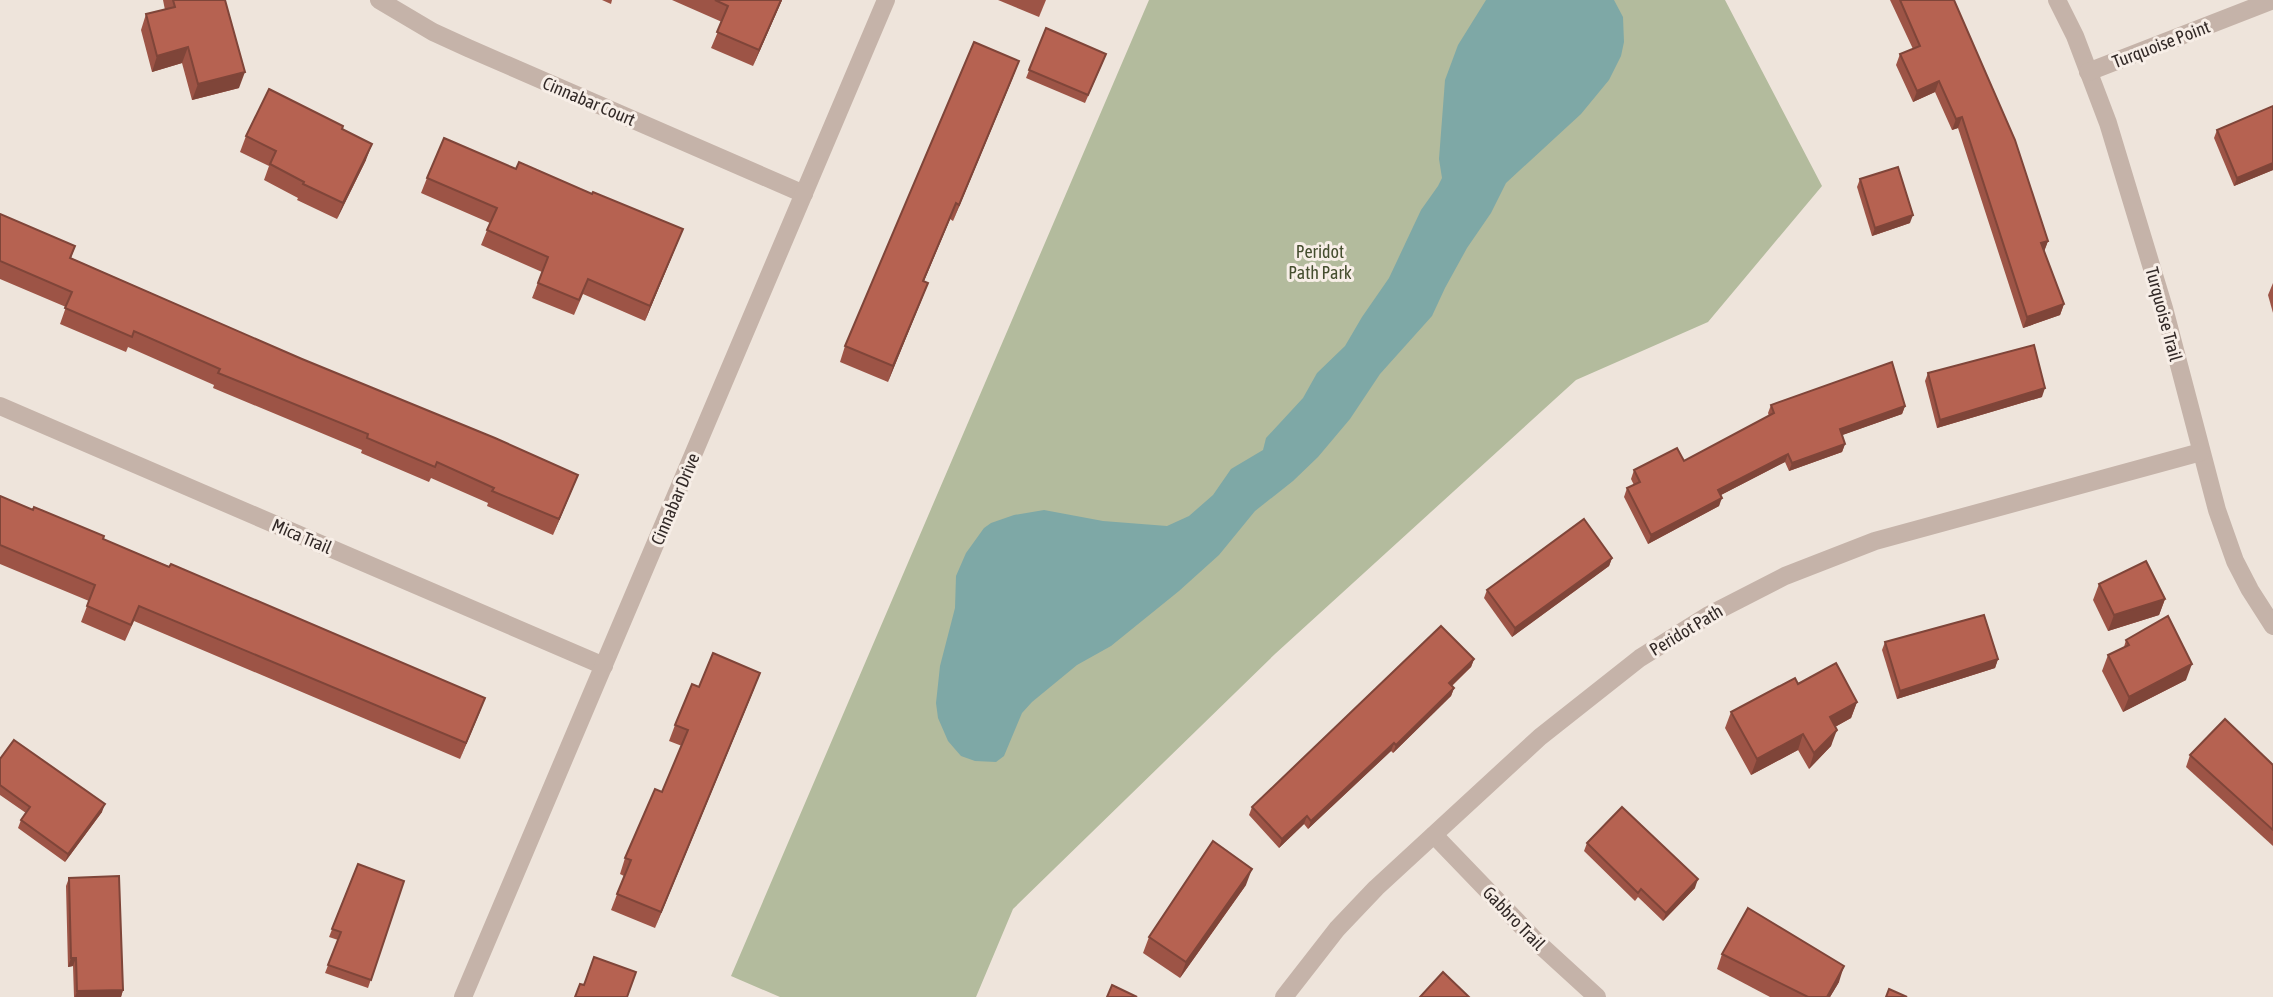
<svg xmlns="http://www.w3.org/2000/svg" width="2273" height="997" viewBox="0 0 2273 997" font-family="'Asap Condensed',sans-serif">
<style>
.green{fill:#b3bb9d}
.water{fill:#7ea8a6}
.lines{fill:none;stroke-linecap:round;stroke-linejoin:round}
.street{stroke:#c5b3a9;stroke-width:18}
.wall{fill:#9d5446}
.shaded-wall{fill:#7f4539}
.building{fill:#b66251;stroke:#7f4539;stroke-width:2}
.labels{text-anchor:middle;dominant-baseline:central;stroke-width:6;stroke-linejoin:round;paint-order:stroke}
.street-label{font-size:18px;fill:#332a28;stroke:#f7eee7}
.park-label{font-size:18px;fill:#454e2f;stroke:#f7eee7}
</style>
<rect width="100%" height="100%" fill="#eee4db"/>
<path class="green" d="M1149,0H1725L1822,186L1708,322L1576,380L1275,654L1013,909L976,997H780L731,976Z"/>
<path class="water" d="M1486,0H1614L1623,17L1624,42L1621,56L1609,80L1581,114L1506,183L1491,213L1467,248L1445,288L1432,316L1380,374L1350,419L1318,457L1293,481L1255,511L1219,555L1179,591L1111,646L1077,665L1032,702L1022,713L1004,756L996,762L975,761L961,756L954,748L948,741L938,718L936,703L940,666L955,608L956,576L966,553L984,528L991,523L1014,515L1044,510L1103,521L1167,526L1189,516L1213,495L1231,469L1263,450L1266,438L1303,398L1317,373L1345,346L1362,317L1389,278L1421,210L1438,186L1442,178L1439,159L1445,80L1458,45Z"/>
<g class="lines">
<g class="street">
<path d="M379,0L433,32L468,48L804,194"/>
<path d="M2057,0L2075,36L2108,123L2164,308L2217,510L2235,561L2250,590L2273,626"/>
<path d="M2088,72L2273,0"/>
<path d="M0,406L604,666"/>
<path d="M1434,835L1538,943L1597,997"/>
<path d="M463,997L886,0"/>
<path d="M1284,997L1337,929L1376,888L1540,737L1640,658L1709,615L1785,576L1875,541L2201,452"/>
</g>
</g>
<g class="wall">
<path d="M163,0H225L239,88L192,100L182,63L152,72L141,30L146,14L165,10Z"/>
<path d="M602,0H612L611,4Z"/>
<path d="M672,0H782L753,66L711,48L722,22Z"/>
<path d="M998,0H1046L1039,17Z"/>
<path d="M1890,0H1954L2048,241L2044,251L2064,304L2060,315L2023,328L1958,128L1952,130L1935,92L1913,102L1896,65L1900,54L1913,49Z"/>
<path d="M1046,28L1103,62L1085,103L1026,78Z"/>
<path d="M1013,77L953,221L950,219L924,281L928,283L888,382L840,362L845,346Z"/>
<path d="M2273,106V170L2234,186L2214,138L2217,130Z"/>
<path d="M342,129L366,160L337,219L297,200L298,198L264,180L269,166L240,152L246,136Z"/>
<path d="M427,178L677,244L645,321L583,294L574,315L532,298L542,272L481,245L490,223L421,193Z"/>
<path d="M1860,179L1910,223L1872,236L1857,187Z"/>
<path d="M0,214L75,246L71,258L302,359L578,475L553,535L487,506L488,503L431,478L429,482L361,453L362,450L213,388L214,385L128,347L126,352L60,324L66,307L0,279Z"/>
<path d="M2273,283V313L2268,295Z"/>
<path d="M1928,373L2042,397L1937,428L1925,381Z"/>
<path d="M1771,405L1905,406L1902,414L1842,435L1845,444L1842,452L1789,471L1785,462L1721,495L1719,506L1648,544L1624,497L1627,488L1634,485L1631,479L1634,470L1684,461L1769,416L1768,413Z"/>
<path d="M0,496L485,698L460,759L134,621L125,641L81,622L89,601L0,564Z"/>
<path d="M1612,558L1609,566L1512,637L1484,598L1487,590Z"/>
<path d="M2099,584L2165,599L2159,615L2108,631L2093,600Z"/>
<path d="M2126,640L2186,680L2123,712L2102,671L2108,655L2124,647Z"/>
<path d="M1885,642L1998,659L1995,668L1897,699L1882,650Z"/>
<path d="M1474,659L1471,667L1452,686L1454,688L1451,696L1393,753L1391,751L1308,829L1304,824L1279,848L1249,815L1252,807Z"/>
<path d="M1798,684L1857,702L1851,718L1835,727L1831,746L1809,769L1798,750L1751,775L1725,728L1731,712Z"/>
<path d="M699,687L754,689L655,928L611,910L624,876L620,874L625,858L662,792L682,746L669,741L675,725Z"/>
<path d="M2190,755L2273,765V846L2186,767Z"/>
<path d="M0,759L102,812L65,862L18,828L21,820L26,813L0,795Z"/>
<path d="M1587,843L1695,888L1663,921L1638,897L1635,901L1584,851Z"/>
<path d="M358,864L404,881L368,988L325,973L338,940L329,937Z"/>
<path d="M69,878L123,990L121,997H74L73,966L68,967L66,886Z"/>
<path d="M1246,885L1180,978L1143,953L1149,937Z"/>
<path d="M1722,954L1839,982L1830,997H1770L1717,969Z"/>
</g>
<g class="shaded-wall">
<path d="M781,0H782L753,66L759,50Z"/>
<path d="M188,47L182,63L152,72L157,56Z"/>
<path d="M1019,61L1013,77L953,221L959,205Z"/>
<path d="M245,72L239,88L192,100L198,84Z"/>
<path d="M1939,81L1935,92L1913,102L1917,91Z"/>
<path d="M1962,117L1958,128L1952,130L1956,119Z"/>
<path d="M372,144L366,160L337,219L343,203Z"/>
<path d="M2273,163V170L2234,186L2237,178Z"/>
<path d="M956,203L950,219L917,297L923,281Z"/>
<path d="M1913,215L1910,223L1872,236L1875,228Z"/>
<path d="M683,229L677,244L645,321L650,306Z"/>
<path d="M2048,241L2044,252L2041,243Z"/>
<path d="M928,283L922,299L888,382L893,366Z"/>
<path d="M2064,304L2060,315L2023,328L2027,317Z"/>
<path d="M2045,388L2042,397L1937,428L1940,420Z"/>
<path d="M1905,406L1902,414L1837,437L1840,429Z"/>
<path d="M1845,444L1842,452L1789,471L1792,463Z"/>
<path d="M1788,454L1785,462L1715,498L1718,490Z"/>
<path d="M578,475L572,490L553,535L559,519Z"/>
<path d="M1722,498L1719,506L1648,544L1651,535Z"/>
<path d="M1612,558L1609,566L1512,637L1515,628Z"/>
<path d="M2165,599L2159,615L2108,631L2114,615Z"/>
<path d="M1474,659L1471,667L1446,691L1449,683Z"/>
<path d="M1998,659L1995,668L1897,699L1900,691Z"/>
<path d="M2192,664L2186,680L2123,712L2129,697Z"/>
<path d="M760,673L754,689L655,928L661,912Z"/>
<path d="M1454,688L1451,696L1393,753L1396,745Z"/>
<path d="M485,698L479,714L460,759L466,743Z"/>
<path d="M1857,702L1851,718L1824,733L1830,717Z"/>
<path d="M1837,730L1831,746L1809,769L1814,753Z"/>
<path d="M1803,734L1798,750L1751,775L1757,759Z"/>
<path d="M1394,743L1391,751L1308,829L1311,821Z"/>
<path d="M105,804L102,812L65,862L68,854Z"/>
<path d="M1307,816L1304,824L1279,848L1282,839Z"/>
<path d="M1252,869L1246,885L1180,978L1186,962Z"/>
<path d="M1698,879L1695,888L1663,921L1666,913Z"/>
<path d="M71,958H76L73,966L68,967Z"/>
<path d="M1844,966L1839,982L1830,997H1827Z"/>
<path d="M123,990L121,997H75L77,991Z"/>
</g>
<g class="building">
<path d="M173,0H225L245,72L198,84L188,47L157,56L146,14L175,7Z"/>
<path d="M715,0H781L759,50L717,32L728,6Z"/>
<path d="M1900,0H1954L2015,140L2048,241L2041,243L2064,304L2027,317L1962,117L1956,119L1939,81L1917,91L1900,54L1920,46Z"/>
<path d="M1046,28L1106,54L1088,95L1029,70Z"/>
<path d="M974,42L1019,61L959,205L956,203L923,281L928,283L893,366L845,346Z"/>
<path d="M269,89L343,126L342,129L372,144L343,203L303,184L304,182L270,164L276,151L246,136Z"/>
<path d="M2273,106V163L2237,178L2217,130Z"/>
<path d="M444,138L516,169L519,162L592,194L593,192L683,229L650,306L588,279L579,300L538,283L548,257L487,230L497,208L427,178Z"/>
<path d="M1898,167L1913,215L1875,228L1860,179Z"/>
<path d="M0,214L75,246L70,258L302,359L495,438L578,475L559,519L492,491L494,488L437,462L435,467L367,438L368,434L218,373L220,369L134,331L132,337L65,308L72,292L0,261Z"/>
<path d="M2034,345L2045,388L1940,420L1928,373Z"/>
<path d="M1892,362L1905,406L1840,429L1845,444L1792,463L1788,454L1718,490L1722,498L1651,535L1627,488L1640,482L1634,470L1677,448L1684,461L1774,413L1771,405Z"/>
<path d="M0,496L33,510L34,507L104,536L103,539L169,567L171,564L485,698L466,743L139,606L131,625L87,606L95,585L0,545Z"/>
<path d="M1584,519L1612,558L1515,628L1487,590Z"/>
<path d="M2146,561L2165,599L2114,615L2099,584Z"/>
<path d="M1984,615L1998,659L1900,691L1885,642Z"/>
<path d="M2168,616L2192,664L2129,697L2108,655L2129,645L2126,640Z"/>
<path d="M1441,626L1474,659L1449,683L1454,688L1396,745L1394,743L1311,821L1307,816L1282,839L1252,807Z"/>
<path d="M713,653L760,673L661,912L617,894L631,860L625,858L655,789L662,792L688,730L675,725L692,684L699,687Z"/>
<path d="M1836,663L1857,702L1830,717L1837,730L1814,753L1803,734L1757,759L1731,712L1795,678L1798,684Z"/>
<path d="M2225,719L2273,765V830L2190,755Z"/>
<path d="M14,740L105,804L68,854L21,820L30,807L0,785V759Z"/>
<path d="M1622,807L1698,879L1666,913L1641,889L1638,893L1587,843Z"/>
<path d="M1213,841L1252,869L1186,962L1149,937Z"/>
<path d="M358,864L404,881L371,980L328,965L341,932L332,929Z"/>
<path d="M119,876L123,990L77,991L76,958H71L69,878Z"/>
<path d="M1748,908L1844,966L1827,997H1808L1722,954Z"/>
<path d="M594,957L636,972L627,997H575L580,984L584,985Z"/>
<path d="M1443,972L1469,997H1420Z"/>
<path d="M1112,985L1137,997H1107Z"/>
<path d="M1889,989L1907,997H1886Z"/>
</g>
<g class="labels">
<g class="street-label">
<text transform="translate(2161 44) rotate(-21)">Turquoise Point</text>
<text transform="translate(589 101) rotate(23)">Cinnabar Court</text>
<text transform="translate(2164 314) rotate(75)">Turquoise Trail</text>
<text transform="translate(675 499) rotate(-67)">Cinnabar Drive</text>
<text transform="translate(302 536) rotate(23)">Mica Trail</text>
<text transform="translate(1686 630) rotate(-31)">Peridot Path</text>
<text transform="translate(1514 918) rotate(46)">Gabbro Trail</text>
</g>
<g class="park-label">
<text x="1320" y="251">Peridot<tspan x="1320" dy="21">Path Park</tspan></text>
</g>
</g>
</svg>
